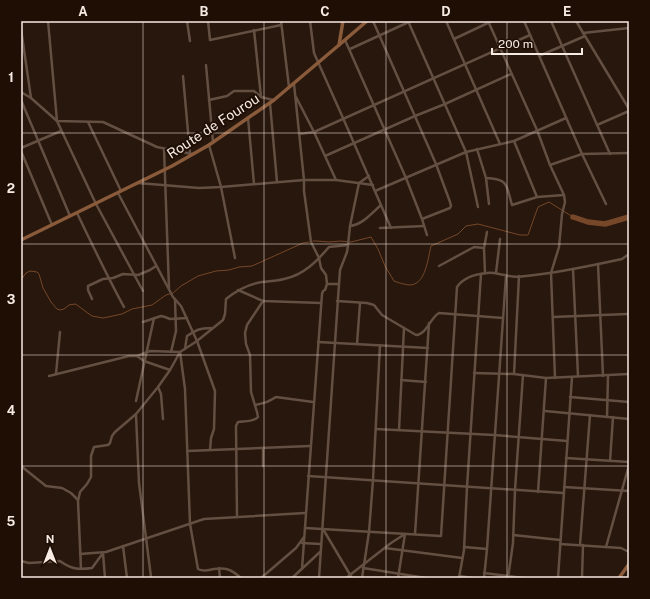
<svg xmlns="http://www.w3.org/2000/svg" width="650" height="599" viewBox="0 0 650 599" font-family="'Public Sans',sans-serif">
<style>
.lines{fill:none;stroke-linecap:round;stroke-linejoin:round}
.stream{stroke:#764729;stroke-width:1}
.river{stroke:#764729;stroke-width:5.5}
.street{stroke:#644f43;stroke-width:2.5}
.secondary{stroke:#895b3b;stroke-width:3.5}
.grid{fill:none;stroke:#f7eae3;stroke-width:1;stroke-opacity:0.55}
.labels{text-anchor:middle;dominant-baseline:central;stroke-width:4;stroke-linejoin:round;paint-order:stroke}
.street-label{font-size:14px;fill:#f7eae3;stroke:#1e0e04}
.neatline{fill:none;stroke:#f7eae3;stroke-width:1.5}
.grid-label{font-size:13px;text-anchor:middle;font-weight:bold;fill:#f7eae3}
</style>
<rect width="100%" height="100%" fill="#28170c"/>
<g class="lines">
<g class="stream">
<path d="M313,241H317L329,242L340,241L351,242L371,237L378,249L385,266L394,281C399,283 406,285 411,285C426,283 428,258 431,246L458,234L466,226L478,224L520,235H528L538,207L549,202L573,217"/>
<path d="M21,280L26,273L30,271L37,272L39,274L43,288L51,302L57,309L60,310L64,309L69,305L75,304L77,305L85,311L92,316L103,318L108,317L122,314L132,309L152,305L166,295L173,293L181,286L198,276L216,271L229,270L239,267L252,266L303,243L309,242"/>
</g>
<path class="river" d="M573,217L588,222L605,224L629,217"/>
<g class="street">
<path d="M48,21L57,121L96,204L143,291"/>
<path d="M187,21L190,41"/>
<path d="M208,21L210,40L281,25"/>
<path d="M281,21L289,87"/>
<path d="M310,21L314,53L343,118L391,228"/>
<path d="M373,21L436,164L450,202L451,206L450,208L422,219"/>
<path d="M408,21L466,152L478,207"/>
<path d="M446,21L500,144"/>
<path d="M488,21L537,130L550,165L564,195L565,202L562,214L559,247L551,273L555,378"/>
<path d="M524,21L582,154L606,204"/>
<path d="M551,21L610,154"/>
<path d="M576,21L629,109"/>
<path d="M21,29L31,98"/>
<path d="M254,30L261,97"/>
<path d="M583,33L629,28"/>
<path d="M454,39L492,21"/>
<path d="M345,40L406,178L422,219L427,235"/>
<path d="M350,49L411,21"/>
<path d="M539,56L585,36"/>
<path d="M206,65L213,142"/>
<path d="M183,76L190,154"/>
<path d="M294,84L304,180V191L311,242L319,258L321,268L326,275L327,284L325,290L323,291L322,294L302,569"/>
<path d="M21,92L31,98L57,121L103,122L157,147L192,154"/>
<path d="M21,96V100L70,216"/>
<path d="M296,97L314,132L336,180"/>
<path d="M209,100L227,96L234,91H254L261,97L273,100"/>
<path d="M270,103L277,182"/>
<path d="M248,118L254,184"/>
<path d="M88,122L121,191"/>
<path d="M597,125L629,111"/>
<path d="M299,134L314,132L530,35"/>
<path d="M514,141L537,197"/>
<path d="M209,145L221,187L235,258"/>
<path d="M21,148L61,131"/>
<path d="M164,149L169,288"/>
<path d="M477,149L486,178L489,204"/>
<path d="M21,151L52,225"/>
<path d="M325,156L415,116L445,104L511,74"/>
<path d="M550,165L582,154L629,153"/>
<path d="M486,178C509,179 506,185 512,205L537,197L564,195"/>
<path d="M138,183L199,188L221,187L304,180H336L373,185"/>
<path d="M375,191L466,152L514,141L566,118"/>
<path d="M118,193L173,297L181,306L197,341L215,391L214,429L211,438L210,450"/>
<path d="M77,213C92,244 107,276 124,307"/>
<path d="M350,226C362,225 372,213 381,205"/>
<path d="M380,228L424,226"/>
<path d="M598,264L603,376"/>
<path d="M439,266L474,247L484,248"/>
<path d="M573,269L578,376"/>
<path d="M485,273L484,248L487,232"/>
<path d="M496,273L500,239"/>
<path d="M327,284H339"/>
<path d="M238,290L263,301L321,303"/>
<path d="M92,299L88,290V286L103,279L113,278L123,274L138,275L150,270L156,266"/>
<path d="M337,301L367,303L374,305L382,315L416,335C427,334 430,318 439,313L503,318"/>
<path d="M553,317L627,314"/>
<path d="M143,322L161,316L165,317L170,319L187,318"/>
<path d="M318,342L428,348"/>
<path d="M357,344L360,303"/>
<path d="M185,349L187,336C196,330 200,328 211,328"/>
<path d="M171,352L176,331L175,299"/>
<path d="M137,356L150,351L180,352L185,389L190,524L198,569C204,572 208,570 214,569C226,567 232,570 241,578"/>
<path d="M474,373L514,374L546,378L629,374"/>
<path d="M56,374L60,332"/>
<path d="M514,374L519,276"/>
<path d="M49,376L129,356H137L144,361L170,370"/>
<path d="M401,380L426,382"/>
<path d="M158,387L161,394L163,419"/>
<path d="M570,397L629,402"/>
<path d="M136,401L154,318"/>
<path d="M255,405C266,403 267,402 276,397L313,402"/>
<path d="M545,411L629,419"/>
<path d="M136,415L139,483L151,577"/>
<path d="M607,417L608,376"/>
<path d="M376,429L494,435L567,441"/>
<path d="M399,430L404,328"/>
<path d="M187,451L310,446"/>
<path d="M566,458L629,462"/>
<path d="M610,461L613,417"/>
<path d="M21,466L46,486L62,488L71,493L78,500"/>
<path d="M263,466V448"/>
<path d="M308,476L563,493"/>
<path d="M564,487L629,491"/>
<path d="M538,492L546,378"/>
<path d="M237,517L236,426L238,422C244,421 254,422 258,417L257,412L251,392L250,355L246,344L245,333L247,325L263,301"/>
<path d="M305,528L441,536L457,287C463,278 476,274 487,273C493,272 498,274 505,275C511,277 519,277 526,276C558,273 590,266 622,259L629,254"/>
<path d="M323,529L352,578"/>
<path d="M415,534L429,323"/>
<path d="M513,535L560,540"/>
<path d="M302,543L321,544"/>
<path d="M560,544L621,548L629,552"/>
<path d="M580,545L590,415"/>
<path d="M123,546L127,578"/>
<path d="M464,547L487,549"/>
<path d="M606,547L629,465"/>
<path d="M385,548L462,558"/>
<path d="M103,553L105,578"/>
<path d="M80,554L106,552L204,519L305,513"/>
<path d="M21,561L29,563L60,561C71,569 78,570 92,568L103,553"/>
<path d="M219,568L220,578"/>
<path d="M363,568L426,578"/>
<path d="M81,569L78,501L80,492L87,484L91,477V456L94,447L108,445L110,443L112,436L115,432L136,414L158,387L170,370L180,352L197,341L223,320L225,314L226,299C237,290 248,284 262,282C269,281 277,281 284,279C304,275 317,261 329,247L348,245L350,226L359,183L369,176"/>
<path d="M484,573L523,578"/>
<path d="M459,576L473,578"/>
<path d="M261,578L296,548L304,537"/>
<path d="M292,578L320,552"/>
<path d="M319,578L339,284L340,270L347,252L348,245"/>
<path d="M346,578L391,543L405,534"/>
<path d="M362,578L369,532L373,480L380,345"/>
<path d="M398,578L405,534"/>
<path d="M459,578L464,550L467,487L481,274"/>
<path d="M484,578L487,549L506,276"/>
<path d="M508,578L513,543L515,490L523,375"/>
<path d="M558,578L572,377"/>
<path d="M582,578L583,545"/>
</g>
<g class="secondary">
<path d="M339,45L367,21"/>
<path d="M21,240L172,166L209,145L274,100L339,45L343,21"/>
<path d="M619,578L629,564"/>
</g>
</g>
<path class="grid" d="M143,21V578M264,21V578M386,21V578M507,21V578M21,133H629M21,244H629M21,355H629M21,466H629"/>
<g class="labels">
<g class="street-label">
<text transform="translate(213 126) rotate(-33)">Route de Fourou</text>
</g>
</g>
<rect width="650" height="599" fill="none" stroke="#1e0e04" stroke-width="44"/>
<g transform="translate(50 549)" stroke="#1e0e04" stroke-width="3" paint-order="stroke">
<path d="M0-3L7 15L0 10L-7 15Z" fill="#f7eae3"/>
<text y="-6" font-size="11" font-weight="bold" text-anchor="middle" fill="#f7eae3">N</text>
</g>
<path d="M492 48v6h90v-6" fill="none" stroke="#f7eae3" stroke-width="2"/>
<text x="498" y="48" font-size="12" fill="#f7eae3" stroke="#1e0e04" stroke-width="3" paint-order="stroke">200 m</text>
<rect x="22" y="22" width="606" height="555" class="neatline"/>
<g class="grid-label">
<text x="83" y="16">A</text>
<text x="204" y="16">B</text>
<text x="325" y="16">C</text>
<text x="446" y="16">D</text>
<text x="567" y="16">E</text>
<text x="11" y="82">1</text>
<text x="11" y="193">2</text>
<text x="11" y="304">3</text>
<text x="11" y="415">4</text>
<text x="11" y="526">5</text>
</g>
</svg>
